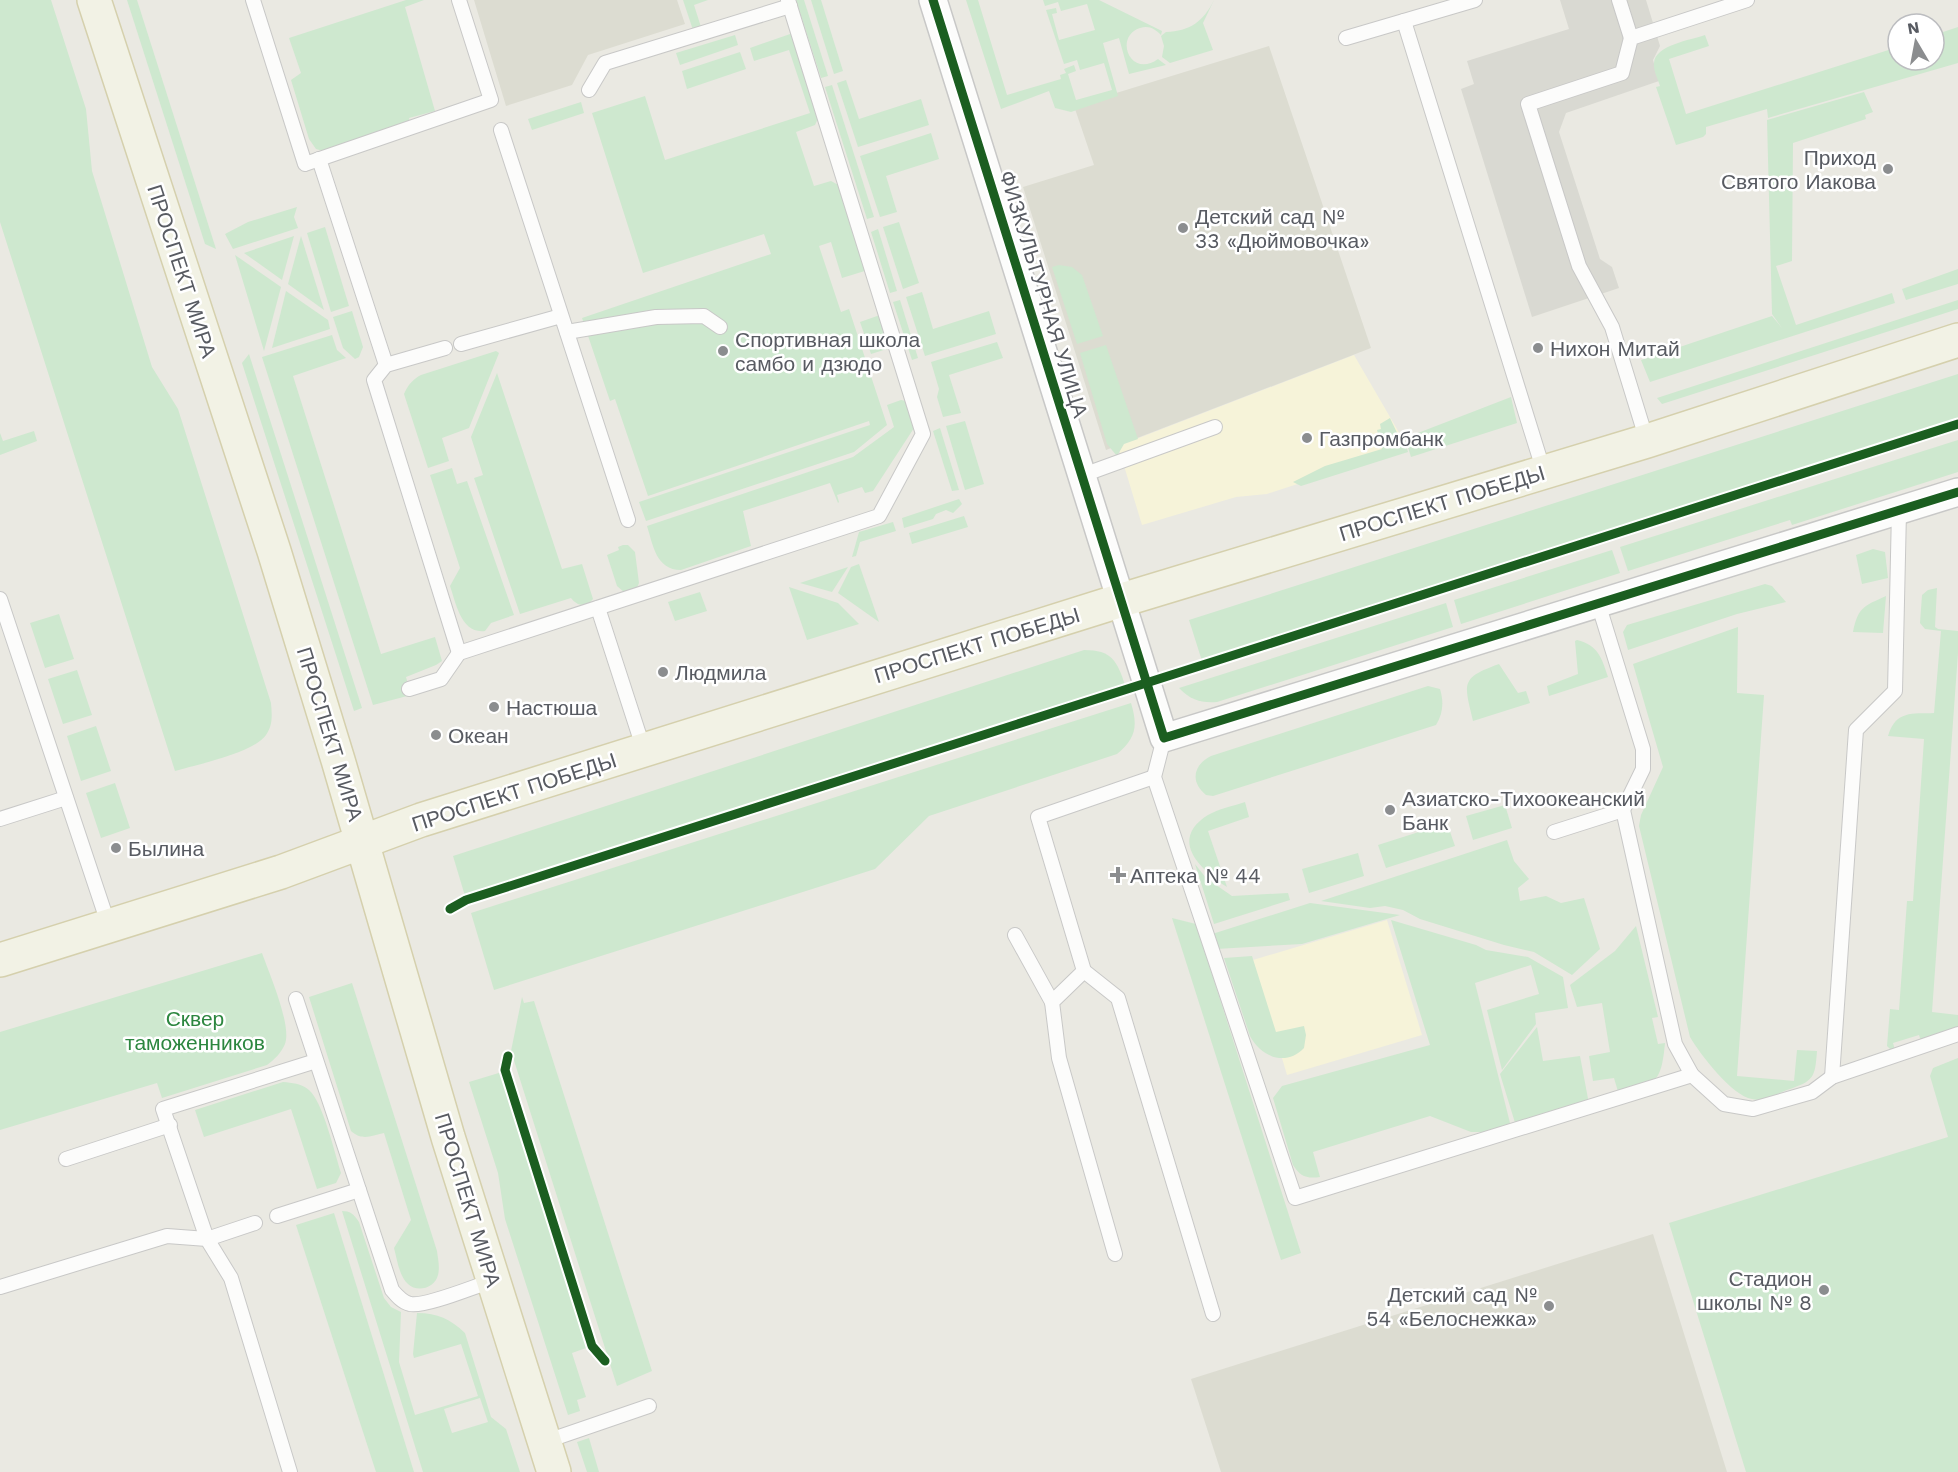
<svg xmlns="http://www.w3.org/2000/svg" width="1958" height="1472" viewBox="0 0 1958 1472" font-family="'Work Sans',sans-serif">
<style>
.commercial{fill:#f6f3d9}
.industrial{fill:#d9d9d2}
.education{fill:#dcdcd1}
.green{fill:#cee8cf;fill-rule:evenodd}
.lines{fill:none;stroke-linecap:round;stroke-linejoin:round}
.service-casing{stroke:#c8c8c7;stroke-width:16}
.minor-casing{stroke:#c8c8c7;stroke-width:30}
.primary-casing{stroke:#d5d0ad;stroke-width:36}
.service{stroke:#fcfcfb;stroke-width:14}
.minor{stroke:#fcfcfb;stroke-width:27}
.primary{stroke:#f2f2e5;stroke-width:33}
.cycleway-casing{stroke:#fff;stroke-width:13}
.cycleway{stroke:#1b5e20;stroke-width:9}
.poi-dot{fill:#8b8d8f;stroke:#fff;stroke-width:2}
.labels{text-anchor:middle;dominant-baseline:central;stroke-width:5;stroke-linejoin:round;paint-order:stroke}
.poi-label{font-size:21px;fill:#585b62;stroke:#fff;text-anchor:start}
.street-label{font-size:21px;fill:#585b62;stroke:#fff}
.park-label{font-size:21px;fill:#2c863f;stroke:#fff}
</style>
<rect width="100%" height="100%" fill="#eae9e2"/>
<g class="commercial">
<path d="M1354,355L1408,448L1267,494L1236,497L1142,525L1118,446Z"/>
<path d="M1387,920L1422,1035L1287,1075L1253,960Z"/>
</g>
<path class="industrial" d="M1560,0H1646L1660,46L1653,60L1659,81L1566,113L1559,132L1600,259L1612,267L1619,288L1532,317L1461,89L1474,84L1467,61L1569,29Z"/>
<g class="education">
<path d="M474,0H677L685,24L588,55L572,85L506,106Z"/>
<path d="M1269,46L1371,348L1106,450L1023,187L1094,165L1074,106Z"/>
<path d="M1653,1234L1727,1472H1221L1191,1379Z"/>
</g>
<g class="green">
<path d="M0,0H51L86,109L92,171L152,367L178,409L271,703C272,715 273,725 266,735C255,752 196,765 175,771L0,222Z"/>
<path d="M127,0H137L216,249L205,244Z"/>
<path d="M406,0H424L405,7L435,111L409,118L411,126L323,151L316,149L309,139L291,80L301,73L289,38Z"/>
<path d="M683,0H708L694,5L701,27L693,30Z"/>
<path d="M796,0H804L828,76L821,78Z"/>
<path d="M811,0H821L843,71L834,74Z"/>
<path d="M966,0H978L1007,95L1061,79L1060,75L1066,73L1064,69L1074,65L1076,71L1068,74L1076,100L1112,90L1104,63L1080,70L1077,60L1064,64L1046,10L1056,8L1057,13L1052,14L1059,40L1095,30L1087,4L1061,11L1058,2L1045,6L1043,0H1099L1162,31L1161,35C1155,29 1149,25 1140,28C1113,37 1131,79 1158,59L1166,65L1129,74L1119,38L1103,43L1118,96L1071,112L1055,108L1049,91L1001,109Z"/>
<path d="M1214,0L1203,23L1213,50L1170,63L1162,57L1164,46L1161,36L1166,32C1190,31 1203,22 1214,0Z"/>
<path d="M1958,27V63L1768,118L1767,109L1706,127V134L1703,137L1676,145L1656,87L1660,86C1658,79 1653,70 1654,63C1655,45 1691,40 1705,35L1709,46L1669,59L1686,114L1898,47V60H1934V35Z"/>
<path d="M793,33L820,114L815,125L796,132L814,186L831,181L842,187L868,270L842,278L831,242L819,246L841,312L849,309L887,425L854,452L646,521L639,502L870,425L869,421L648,496L615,399L610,401L582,318L771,254L764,234L643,273L592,113L645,96L665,160L810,113L789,50L754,61L750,48Z"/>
<path d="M735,35L738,45L680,65L676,53Z"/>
<path d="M740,52L746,69L687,89L682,71Z"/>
<path d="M846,80L859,119L921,99L929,125L858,147L837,83Z"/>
<path d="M832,85L874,217L867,219L825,87Z"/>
<path d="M1864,92L1873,112L1865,115L1866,119L1793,143L1792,261L1776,266L1796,325L1892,293L1895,303L1650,382L1641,360L1772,316L1782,328L1772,314L1767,120Z"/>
<path d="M581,102L584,113L532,130L528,119Z"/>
<path d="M931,133L939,159L886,176L897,212L880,217L860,156Z"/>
<path d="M297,207L294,217L298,228L233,249L225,234L248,222Z"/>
<path d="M899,222L919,283L903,289L883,227Z"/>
<path d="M325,227L349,306L331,312L307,233Z"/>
<path d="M878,229L897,291L890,293L871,232Z"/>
<path d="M294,236L282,280L244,253Z"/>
<path d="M301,236L324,310L288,284Z"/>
<path d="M235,255L281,287L264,351Z"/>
<path d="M1059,265L1072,267L1082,275L1103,336L1077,344L1052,267Z"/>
<path d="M1958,269V284L1906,300L1902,289Z"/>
<path d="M286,291L328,320L330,329L272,348Z"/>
<path d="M922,292L933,329L989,311L996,334L925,356L906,297Z"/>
<path d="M900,300L918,358L912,360L893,302Z"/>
<path d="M1958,300V309L1662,404L1657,398Z"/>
<path d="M352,311L363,347L359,357L355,359L343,348L333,317Z"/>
<path d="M880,315L890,348L871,354L860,322Z"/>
<path d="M332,335L337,350L346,358L293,376L381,654L435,637L442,661L436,665L406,677L411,695L373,705L262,357Z"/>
<path d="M997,342L1003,358L949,375L961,413L943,417L937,397L939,389L931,362Z"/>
<path d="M1106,345L1138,439L1124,444L1117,456L1107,444L1080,353Z"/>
<path d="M496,351L499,353L469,428L442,438L449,461L428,468L404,394C408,385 413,379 421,375Z"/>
<path d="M249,354L362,708L354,711L242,363Z"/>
<path d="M497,373L562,569L582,564L593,599C586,608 577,606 571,598L520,614L474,478L483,475L471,437Z"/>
<path d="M1958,374V420L1202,661L1189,620Z"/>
<path d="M1511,397L1517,423L1411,457L1405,438Z"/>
<path d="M901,400L906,401L914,428L873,491L865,493L862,487L837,495L839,502L838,503L830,483L743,511L751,546L681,570C656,570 653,545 647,526L853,457L894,427L887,405Z"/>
<path d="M1390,418L1400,439L1404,438L1408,452L1301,486L1293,482L1325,466L1382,449L1377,430L1381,429L1380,424Z"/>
<path d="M965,421L984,484L965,490L946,426Z"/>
<path d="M940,428L959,490L952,491L933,431Z"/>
<path d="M34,431L37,441L0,455V433L3,441Z"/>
<path d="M1958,440V472L1792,525L1790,520L1628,571L1620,547Z"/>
<path d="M452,468L457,484L467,481L514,615L491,623L485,631C461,634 456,603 450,586L460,568L430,475Z"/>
<path d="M959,499L962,504L953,513L946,510L936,514L933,519L904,528L902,518Z"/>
<path d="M964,516L968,527L912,544L909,533Z"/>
<path d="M893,522L896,531L860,542L856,556L852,557L859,532Z"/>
<path d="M623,545H628L635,552L639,583L636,590L624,592L617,586L607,555L619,550L618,547Z"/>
<path d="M1873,549L1885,552L1888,578L1862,584L1856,555Z"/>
<path d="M1612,550L1620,573L1461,624L1454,600Z"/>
<path d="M859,564L879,622L838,593L851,567Z"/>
<path d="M848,567L832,592L800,583Z"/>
<path d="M1765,584L1772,586L1786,602L1737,614L1628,650L1623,632L1627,625Z"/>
<path d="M789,587L838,603L859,624L807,640Z"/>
<path d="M1937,588L1935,627L1938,629L1958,631V653L1932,1012L1958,1015V1028L1921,1041L1919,1035L1893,1043L1895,1050H1891L1887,1046L1890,1009L1899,1010L1907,901H1913L1924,739L1888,736C1896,710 1912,714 1934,713L1941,631L1925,629L1920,623L1922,595L1928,590Z"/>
<path d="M700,592L707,611L675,621L668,602Z"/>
<path d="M1886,596L1883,633L1853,632C1858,607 1864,606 1886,596Z"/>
<path d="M1446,603L1453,627L1217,702C1200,703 1191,700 1179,688Z"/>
<path d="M59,614L74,659L45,668L30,623Z"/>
<path d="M1738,627L1737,693L1764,695L1737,1076L1794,1081L1797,1050L1817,1051C1815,1078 1814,1081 1787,1090C1777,1094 1763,1102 1752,1099C1732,1096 1700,1054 1690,1037L1639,826L1641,815L1663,767L1633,664Z"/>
<path d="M1577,640C1598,645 1602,658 1608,677L1549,696L1547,686L1578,674L1575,641Z"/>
<path d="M1084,650C1112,650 1117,661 1125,685L465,896L453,856Z"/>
<path d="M1499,664L1518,693L1526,691L1530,703L1473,721C1464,683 1460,678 1499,664Z"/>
<path d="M77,670L92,715L63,724L48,679Z"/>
<path d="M1428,686L1440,689C1444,702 1443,714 1436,725L1213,796L1206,795C1190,782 1193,765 1211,756Z"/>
<path d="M1131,703C1138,726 1136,738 1117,754L929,816L875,869L494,990L471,913Z"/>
<path d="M96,726L111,771L81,781L67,736Z"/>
<path d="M115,783L130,828L101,838L86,793Z"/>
<path d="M1245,802L1249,817L1208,831L1227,887C1201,870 1168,840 1208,815C1218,809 1233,806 1245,802Z"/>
<path d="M1505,805L1512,828L1473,840L1466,816Z"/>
<path d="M1447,823L1455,846L1386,868L1378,845Z"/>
<path d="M1507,840L1514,861L1529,879L1518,888L1520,901L1546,896L1561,903L1584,898L1600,949L1572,975L1534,952L1504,945L1420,919L1403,910L1385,906L1370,908L1321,901Z"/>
<path d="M1358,853L1364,876L1309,893L1302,869Z"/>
<path d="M1195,864L1206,878L1232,896L1288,893L1290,900L1214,924Z"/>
<path d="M1310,903L1400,915L1302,944L1216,949L1209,935Z"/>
<path d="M1172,918L1196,924L1301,1253L1281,1260Z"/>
<path d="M1391,920L1476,945L1486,950L1528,957L1563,977L1568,1008L1535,1013L1536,1024L1502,1070L1487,1010L1539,994L1531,965L1475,983L1511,1127L1495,1132H1471L1430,1116L1313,1152L1320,1177C1306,1179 1300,1176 1293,1165L1273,1098L1282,1086L1430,1045Z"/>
<path d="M1636,926L1658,1017L1652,1018L1658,1044L1665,1043C1661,1085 1656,1082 1619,1095L1614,1078L1593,1081L1589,1056L1610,1052L1602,1003L1577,1007L1570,985L1615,951Z"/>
<path d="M262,953C269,973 292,1025 285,1044C281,1053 275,1059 267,1065L162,1098L157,1083L0,1130V1032Z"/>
<path d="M1252,956L1276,1032L1304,1026L1306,1035L1304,1048C1286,1067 1261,1057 1250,1036L1224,958Z"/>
<path d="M352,983L437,1251C438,1259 440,1267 438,1275C435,1288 417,1293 408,1284C399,1276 397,1259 394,1248L411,1220L384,1133C371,1136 362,1141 351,1131L309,997Z"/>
<path d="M522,997L524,1003L534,1001L652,1371L617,1386L511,1051Z"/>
<path d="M1537,1027L1543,1061L1580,1056L1589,1104L1516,1126L1500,1074Z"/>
<path d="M1958,1058V1472H1746L1669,1223L1948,1137L1930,1076L1933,1068Z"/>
<path d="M502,1072L589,1347L572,1353L586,1397L577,1400L580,1411L568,1415L505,1219L498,1173L469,1082Z"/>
<path d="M283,1082C292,1083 301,1083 309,1090C323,1102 335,1154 341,1173L336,1183L317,1189L291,1109L204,1137L195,1110Z"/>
<path d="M342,1211C350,1211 354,1214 359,1222L384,1298L391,1307L401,1312L399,1362L415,1415L478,1396L461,1344L414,1358L413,1354L417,1313C438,1313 450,1319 465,1333L491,1417L506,1429L520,1472H423ZM480,1398L488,1422L452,1433L444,1409Z"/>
<path d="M334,1213L414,1472H376L296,1225Z"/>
<path d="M589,1438L599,1472H587L577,1442Z"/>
</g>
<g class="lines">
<g class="service-casing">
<g id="service">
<path d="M253,0L305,164L491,100L459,0"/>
<path d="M1619,0L1631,38"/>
<path d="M1404,21L1544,472"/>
<path d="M1346,38L1475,0"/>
<path d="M589,90L605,63L790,6"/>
<path d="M501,130L628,520"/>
<path d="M319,159L386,365"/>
<path d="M567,332L656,317L704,316L720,327"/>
<path d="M461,344L561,316"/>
<path d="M445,348L386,365L374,380L459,653"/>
<path d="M1647,441L1612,327L1579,266L1528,104L1622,73L1631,38L1747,0"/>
<path d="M1083,475L1215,427"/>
<path d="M0,599L109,926"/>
<path d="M1598,603L1643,749V769L1623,810L1675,1044L1692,1075L1724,1104L1753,1109L1812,1092L1832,1077L1958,1034"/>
<path d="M598,608L644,750"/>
<path d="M409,689L441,679L459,653L879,516L923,434L788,0"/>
<path d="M1164,738L1154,777L1295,1198L1692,1075"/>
<path d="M1154,777L1038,817L1084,971L1118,998L1213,1314"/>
<path d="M0,819L66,798"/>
<path d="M1554,832L1623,810"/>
<path d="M1015,935L1052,1002"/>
<path d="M1084,971L1052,1002L1059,1058L1115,1254"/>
<path d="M296,999L392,1290C397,1296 402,1302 410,1304C426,1307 475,1286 492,1281"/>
<path d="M1832,1077L1856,730L1895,691L1899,511"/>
<path d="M66,1159L170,1125"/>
<path d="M277,1216L359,1190"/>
<path d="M255,1223L207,1239L163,1109L316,1061"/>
<path d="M0,1287L167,1236L207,1239L231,1278L290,1472"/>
<path d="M544,1442L649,1406"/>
</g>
</g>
<g class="minor-casing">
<path id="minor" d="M933,0L1164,738L1958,492"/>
</g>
<g class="primary-casing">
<g id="primary">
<path d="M94,0L274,551L338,760L448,1137L554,1472"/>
<path d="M0,960L281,872L421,820L1122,600L1647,441L1958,340"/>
</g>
</g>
<use href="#service" class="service"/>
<use href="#minor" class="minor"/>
<use href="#primary" class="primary"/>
<g class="cycleway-casing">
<g id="cycleway">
<path d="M933,0L1164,738L1958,492"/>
<path d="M450,909L466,900L1958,424"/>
<path d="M508,1056L505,1070L592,1346L605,1361"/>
</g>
</g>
<use href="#cycleway" class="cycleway"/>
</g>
<g class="poi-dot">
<circle cx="1888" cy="169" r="6"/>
<circle cx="1183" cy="228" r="6"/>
<circle cx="1538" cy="348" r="6"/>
<circle cx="723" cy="351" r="6"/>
<circle cx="1307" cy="438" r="6"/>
<circle cx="663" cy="672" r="6"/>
<circle cx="494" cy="707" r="6"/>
<circle cx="436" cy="735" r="6"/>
<circle cx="1390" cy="810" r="6"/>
<circle cx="116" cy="848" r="6"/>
<path d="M1115 866h6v6h6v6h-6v6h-6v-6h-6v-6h6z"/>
<circle cx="1824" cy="1290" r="6"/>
<circle cx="1549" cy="1306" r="6"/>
</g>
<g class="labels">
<g class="poi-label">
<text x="1876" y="157" text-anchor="end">Приход<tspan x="1876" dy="24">Святого Иакова</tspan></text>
<text x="1195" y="216">Детский сад №<tspan x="1195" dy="24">33 «Дюймовочка»</tspan></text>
<text x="735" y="339">Спортивная школа<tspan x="735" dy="24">самбо и дзюдо</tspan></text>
<text x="1550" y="348">Нихон Митай</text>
<text x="1319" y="438">Газпромбанк</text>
<text x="675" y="672">Людмила</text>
<text x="506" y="707">Настюша</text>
<text x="448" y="735">Океан</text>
<text x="1402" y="798">Азиатско-Тихоокеанский<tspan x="1402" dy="24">Банк</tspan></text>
<text x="128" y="848">Былина</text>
<text x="1130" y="875">Аптека № 44</text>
<text x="1812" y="1278" text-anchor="end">Стадион<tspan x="1812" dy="24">школы № 8</tspan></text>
<text x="1537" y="1294" text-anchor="end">Детский сад №<tspan x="1537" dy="24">54 «Белоснежка»</tspan></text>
</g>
<g class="street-label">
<text transform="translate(182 271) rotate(72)">ПРОСПЕКТ МИРА</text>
<text transform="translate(1044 294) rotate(73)">ФИЗКУЛЬТУРНАЯ УЛИЦА</text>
<text transform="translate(1442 503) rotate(-17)">ПРОСПЕКТ ПОБЕДЫ</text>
<text transform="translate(977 645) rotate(-17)">ПРОСПЕКТ ПОБЕДЫ</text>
<text transform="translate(330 734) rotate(73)">ПРОСПЕКТ МИРА</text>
<text transform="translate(514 792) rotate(-18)">ПРОСПЕКТ ПОБЕДЫ</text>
<text transform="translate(468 1200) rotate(73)">ПРОСПЕКТ МИРА</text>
</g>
<g class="park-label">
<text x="195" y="1018">Сквер<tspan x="195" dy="24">таможенников</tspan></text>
</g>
</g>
<g transform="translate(1916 42) rotate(350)"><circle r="28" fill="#ffffff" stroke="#bcbdc0" stroke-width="1.5"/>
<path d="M0-4.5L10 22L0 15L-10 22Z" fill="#8b8d8f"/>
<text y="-9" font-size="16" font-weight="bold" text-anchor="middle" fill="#585b62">N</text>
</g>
</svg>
